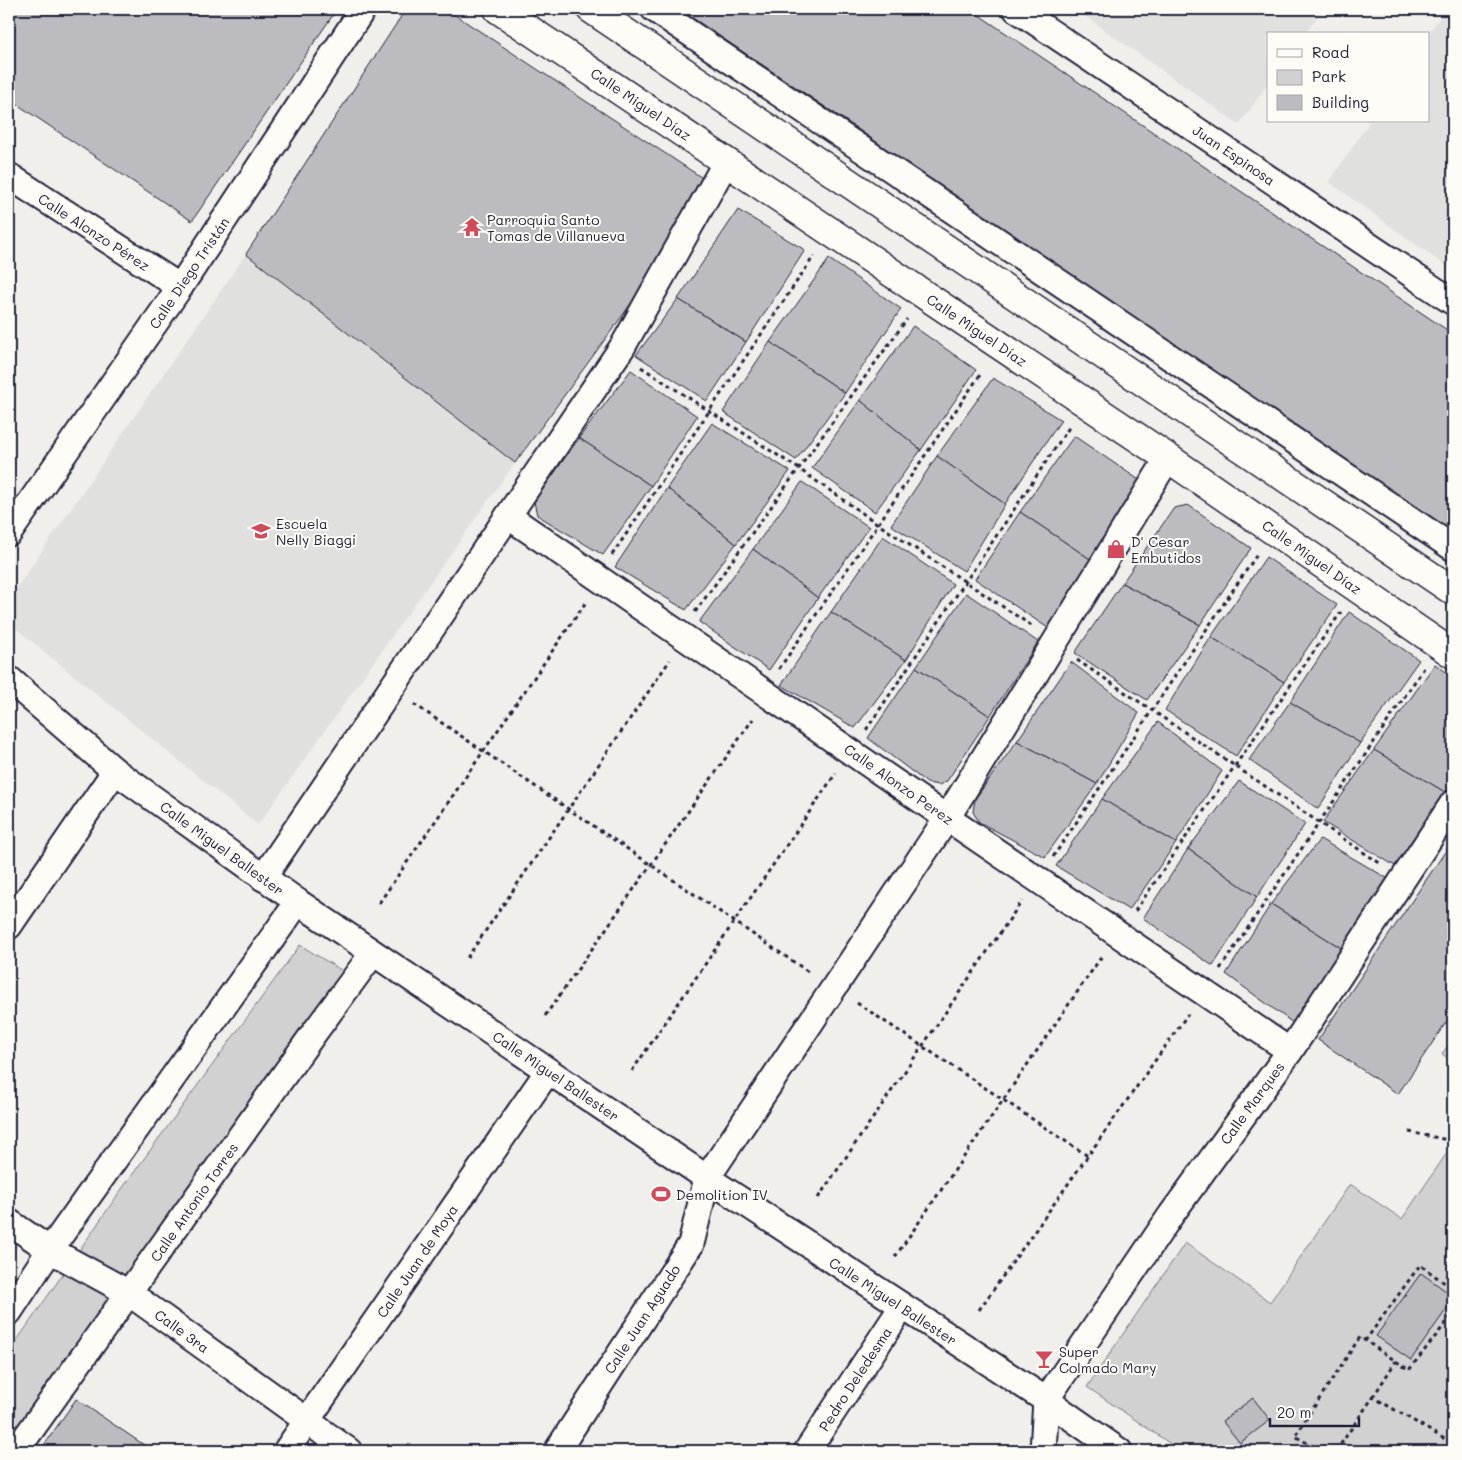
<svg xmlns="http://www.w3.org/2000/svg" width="1462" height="1460" viewBox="0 0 1462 1460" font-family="Mali,sans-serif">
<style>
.built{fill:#e0e0df}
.green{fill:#d2d1d1;stroke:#7a7a86}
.building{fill:#bcbcc0;stroke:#22223b}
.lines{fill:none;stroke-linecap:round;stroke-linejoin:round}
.street-casing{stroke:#22223b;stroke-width:29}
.secondary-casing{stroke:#22223b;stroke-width:31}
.path{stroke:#22223b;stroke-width:3;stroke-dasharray:4 4;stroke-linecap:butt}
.street{stroke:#fdfcf7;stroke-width:25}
.secondary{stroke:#fdfcf7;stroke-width:28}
.labels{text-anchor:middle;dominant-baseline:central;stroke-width:4;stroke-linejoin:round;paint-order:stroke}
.street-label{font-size:14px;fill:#22223b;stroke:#fdfcf7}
.poi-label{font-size:14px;fill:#22223b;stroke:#fdfcf7;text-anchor:start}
</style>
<rect width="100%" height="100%" fill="#f0efec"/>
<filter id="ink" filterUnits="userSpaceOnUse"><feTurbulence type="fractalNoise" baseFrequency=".02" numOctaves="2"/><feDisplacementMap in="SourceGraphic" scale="10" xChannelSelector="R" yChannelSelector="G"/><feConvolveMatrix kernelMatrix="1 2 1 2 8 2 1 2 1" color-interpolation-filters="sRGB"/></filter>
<g filter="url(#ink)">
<g class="built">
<path d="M1075,9H1323L1305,34H1268V84L1239,125Z"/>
<path d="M1446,9H1453V271L1329,182L1370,121H1428V34Z"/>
<path d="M246,254L515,463L258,825L9,623V599Z"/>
</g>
<g class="green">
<path d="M300,945L354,978L9,1451V1352L119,1193Z"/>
<path d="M1453,1038V1061L1442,1054Z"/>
<path d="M1453,1144V1451H1181L1087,1387L1185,1243L1270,1302L1350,1184L1402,1219Z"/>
</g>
<g class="building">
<path d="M9,9H337L192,221L9,99Z"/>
<path d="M406,9H446L716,187L515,463L246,254Z"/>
<path d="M679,9H970L1453,334V534L1099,298L849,123Z"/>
<path d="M738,210L805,250L746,342L678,299Z"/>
<path d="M829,259L901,309L845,393L770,342Z"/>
<path d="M678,299L746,342L707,401L636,355Z"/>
<path d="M913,326L976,370L921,450L860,400Z"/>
<path d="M770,342L845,393L796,460L723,412Z"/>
<path d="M631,370L697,416L651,486L579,438Z"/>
<path d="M993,378L1061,420L1005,504L937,456Z"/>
<path d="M860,400L921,450L875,512L812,468Z"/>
<path d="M712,423L790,471L736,544L667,488Z"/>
<path d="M1074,436L1148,486L1096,563L1020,512Z"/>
<path d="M579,438L651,486L603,555L537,515L534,502Z"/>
<path d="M937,456L1005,504L964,571L891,525Z"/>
<path d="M802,482L869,527L818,598L753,549Z"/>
<path d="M667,488L736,544L686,610L615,567Z"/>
<path d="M1188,505L1251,548L1200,625L1122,583L1174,508Z"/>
<path d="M1020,512L1096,563L1048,628L975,579Z"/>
<path d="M883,536L953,584L906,660L831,612Z"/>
<path d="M753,549L818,598L769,670L699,622Z"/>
<path d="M1266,557L1337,605L1284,682L1211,637Z"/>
<path d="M1122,583L1200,625L1147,700L1075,653Z"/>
<path d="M966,593L1038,642L990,716L916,667Z"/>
<path d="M831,612L906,660L855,728L781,685Z"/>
<path d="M1349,612L1419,660L1360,743L1290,702Z"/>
<path d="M1211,637L1284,682L1236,756L1165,710Z"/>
<path d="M1071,662L1139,713L1097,784L1017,741Z"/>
<path d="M1435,664L1453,677V790L1450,795L1374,750Z"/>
<path d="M916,667L990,716L947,781L939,785L927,783L868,738Z"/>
<path d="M1290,702L1360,743L1318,809L1249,760Z"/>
<path d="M1158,722L1222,771L1176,843L1102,799Z"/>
<path d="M1017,741L1097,784L1045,857L979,822L973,812L975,799Z"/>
<path d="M1374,750L1450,795L1400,869L1323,822Z"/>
<path d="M1239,781L1305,824L1257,897L1188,849Z"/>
<path d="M1102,799L1176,843L1129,910L1056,866Z"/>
<path d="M1320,839L1392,881L1346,951L1271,904Z"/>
<path d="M1453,840V1012L1398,1094L1318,1040Z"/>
<path d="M1188,849L1257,897L1213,966L1143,918Z"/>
<path d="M1271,904L1346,951L1297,1026L1226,974Z"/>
<path d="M1421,1273L1453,1296V1300L1411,1360L1376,1336Z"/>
<path d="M1253,1398L1270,1420L1240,1443L1222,1421Z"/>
<path d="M76,1399L150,1449L148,1451H40Z"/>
</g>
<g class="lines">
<g class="street-casing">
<g id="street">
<path d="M654,9L1453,548"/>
<path d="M1016,9L1453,302"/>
<path d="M9,176L180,287"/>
<path d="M508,516L947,818L1290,1051"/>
<path d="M9,533L180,287L363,9"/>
<path d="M9,679L115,771L298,902L707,1178L1046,1400L1119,1451"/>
<path d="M263,878L623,346L726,162"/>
<path d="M9,926L115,771"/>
<path d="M9,1222L50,1250L129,1293L349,1451"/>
<path d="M9,1312L50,1250L298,902"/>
<path d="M16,1451L314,1033L373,953"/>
<path d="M286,1451L548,1071"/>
<path d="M557,1451L691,1244L707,1178L947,818L1168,458"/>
<path d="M807,1451L902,1307"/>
<path d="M1043,1451L1046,1400L1171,1215L1290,1051L1453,803"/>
</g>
</g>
<g class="secondary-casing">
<g id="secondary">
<path d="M498,9L1168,458L1453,654"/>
<path d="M591,9L1453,591"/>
</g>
</g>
<g class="path">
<path d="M641,367L799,469L878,524L1032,626"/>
<path d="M612,555L814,256"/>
<path d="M695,612L907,319"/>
<path d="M1077,660L1381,864"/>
<path d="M779,669L982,372"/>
<path d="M414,704L810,973"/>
<path d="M866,730L1070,426"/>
<path d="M1053,857L1258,553"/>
<path d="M379,903L586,602"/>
<path d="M1135,911L1341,612"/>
<path d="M467,958L670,660"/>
<path d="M1220,969L1424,668"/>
<path d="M857,1003L1088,1156"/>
<path d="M545,1016L753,719"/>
<path d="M632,1071L836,773"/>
<path d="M1409,1132L1453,1141"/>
<path d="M818,1198L1022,901"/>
<path d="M895,1257L1102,956"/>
<path d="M979,1310L1188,1014"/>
<path d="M1365,1341L1420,1265L1453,1289"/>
<path d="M1373,1397L1396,1361"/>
<path d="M1321,1451L1295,1436L1360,1337L1409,1370L1453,1314"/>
<path d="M1336,1451L1373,1397L1453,1444"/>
</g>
<use href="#street" class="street"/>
<use href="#secondary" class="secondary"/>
</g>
</g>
<defs>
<g id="temple-bare" transform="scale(1.5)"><path d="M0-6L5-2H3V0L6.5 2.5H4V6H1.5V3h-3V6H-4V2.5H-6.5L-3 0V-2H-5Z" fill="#d1495b" stroke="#fdfcf7" stroke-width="2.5" paint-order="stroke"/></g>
<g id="school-bare" transform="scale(1.5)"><path d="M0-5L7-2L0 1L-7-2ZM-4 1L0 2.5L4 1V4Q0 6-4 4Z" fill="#d1495b" stroke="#fdfcf7" stroke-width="2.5" paint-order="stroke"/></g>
<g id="shop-bare" transform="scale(1.5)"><path d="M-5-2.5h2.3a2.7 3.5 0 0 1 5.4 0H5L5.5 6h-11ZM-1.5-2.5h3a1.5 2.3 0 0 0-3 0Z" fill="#d1495b" stroke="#fdfcf7" stroke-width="2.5" paint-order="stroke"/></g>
<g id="stadium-bare" transform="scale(1.5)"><path d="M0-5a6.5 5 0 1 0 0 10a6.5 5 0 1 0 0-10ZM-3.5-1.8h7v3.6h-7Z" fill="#d1495b" stroke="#fdfcf7" stroke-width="2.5" paint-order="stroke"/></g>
<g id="bar-bare" transform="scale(1.5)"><path d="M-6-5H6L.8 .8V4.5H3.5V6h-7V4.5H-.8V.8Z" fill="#d1495b" stroke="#fdfcf7" stroke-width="2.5" paint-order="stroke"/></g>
</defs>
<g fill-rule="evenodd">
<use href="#temple-bare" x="472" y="227"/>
<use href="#school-bare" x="261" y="531"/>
<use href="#shop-bare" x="1116" y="549"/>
<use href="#stadium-bare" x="661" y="1194"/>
<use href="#bar-bare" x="1044" y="1359"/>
</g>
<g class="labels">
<g class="street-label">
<text transform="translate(641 104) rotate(34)">Calle Miguel Díaz</text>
<text transform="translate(1234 155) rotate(34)">Juan Espinosa</text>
<text transform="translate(94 232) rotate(33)">Calle Alonzo Pérez</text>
<text transform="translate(189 273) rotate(-56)">Calle Diego Tristán</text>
<text transform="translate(977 330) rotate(34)">Calle Miguel Díaz</text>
<text transform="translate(1312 557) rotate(35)">Calle Miguel Díaz</text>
<text transform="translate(899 784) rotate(35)">Calle Alonzo Perez</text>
<text transform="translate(222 848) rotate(36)">Calle Miguel Ballester</text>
<text transform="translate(556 1076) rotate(34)">Calle Miguel Ballester</text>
<text transform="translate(1252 1103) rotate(-54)">Calle Marques</text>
<text transform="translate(194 1202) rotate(-55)">Calle Antonio Torres</text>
<text transform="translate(417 1261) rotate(-56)">Calle Juan de Moya</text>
<text transform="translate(893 1301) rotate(33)">Calle Miguel Ballester</text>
<text transform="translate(642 1319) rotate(-57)">Calle Juan Aguado</text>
<text transform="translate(182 1331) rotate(36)">Calle 3ra</text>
<text transform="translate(855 1379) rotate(-57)">Pedro Deledesma</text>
</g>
<g class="poi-label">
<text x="487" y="219">Parroquia Santo<tspan x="487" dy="16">Tomas de Villanueva</tspan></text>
<text x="276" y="523">Escuela<tspan x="276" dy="16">Nelly Biaggi</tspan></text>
<text x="1131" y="541">D' Cesar<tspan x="1131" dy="16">Embutidos</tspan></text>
<text x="676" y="1194">Demolition IV</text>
<text x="1059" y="1351">Super<tspan x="1059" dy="16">Colmado Mary</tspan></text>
</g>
</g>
<rect width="1462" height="1460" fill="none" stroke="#fdfcf7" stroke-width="30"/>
<rect x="15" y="15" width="1432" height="1430" fill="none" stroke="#22223b" stroke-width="2" filter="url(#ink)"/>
<rect x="1267" y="32" width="162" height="90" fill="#fdfcf7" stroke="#a5a5ac"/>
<rect x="1277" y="49" width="25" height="8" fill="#fdfcf7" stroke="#a5a5ac"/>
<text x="1312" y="58" font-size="15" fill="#22223b">Road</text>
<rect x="1277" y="70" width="25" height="15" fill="#d2d1d1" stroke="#a5a5ac"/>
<text x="1312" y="82" font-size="15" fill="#22223b">Park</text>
<rect x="1277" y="95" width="25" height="15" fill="#bcbcc0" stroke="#a5a5ac"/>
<text x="1312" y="108" font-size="15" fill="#22223b">Building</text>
<path d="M1270 1418v8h89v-8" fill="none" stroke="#22223b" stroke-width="2.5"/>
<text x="1277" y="1418" font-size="15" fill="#22223b" stroke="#fdfcf7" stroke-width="4" paint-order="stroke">20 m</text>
</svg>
